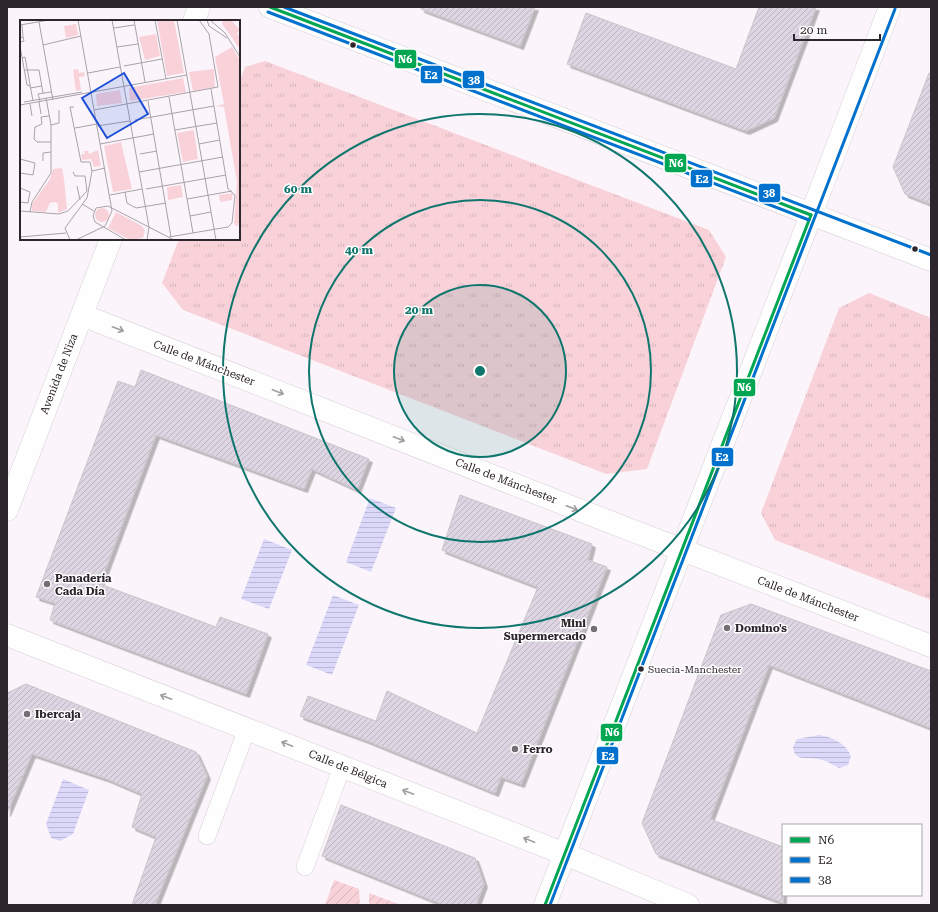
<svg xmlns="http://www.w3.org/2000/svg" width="938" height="912" viewBox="0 0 938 912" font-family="'Roboto Serif',serif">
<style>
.park{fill:url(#park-tufts)}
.garden{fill:url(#garden-furrows)}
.water{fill:url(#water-rules)}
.building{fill:url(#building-hatch);stroke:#c9c5cb;filter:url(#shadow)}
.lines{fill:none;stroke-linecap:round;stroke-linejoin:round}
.lane-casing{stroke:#d6cfd5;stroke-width:18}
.street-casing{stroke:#d6cfd5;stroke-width:23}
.secondary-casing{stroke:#d6cfd5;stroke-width:23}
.lane{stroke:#fefefe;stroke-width:17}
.street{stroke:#fefefe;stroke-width:22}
.secondary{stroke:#fefefe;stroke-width:22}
.bus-1-casing{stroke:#fff;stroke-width:6}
.bus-2-casing{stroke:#fff;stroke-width:6}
.bus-3-casing{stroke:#fff;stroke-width:6}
.bus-1{stroke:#00a651;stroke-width:3}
.bus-2{stroke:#0072ce;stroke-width:3}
.bus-3{stroke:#0072ce;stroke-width:3}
.oneway{stroke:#a09da0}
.ring{fill:none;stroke:#0f766e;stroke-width:2}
.bus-dot{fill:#2e262d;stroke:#fff;stroke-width:1.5}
.poi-dot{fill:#766e75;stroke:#fff;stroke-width:1.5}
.labels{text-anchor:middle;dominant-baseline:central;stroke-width:3;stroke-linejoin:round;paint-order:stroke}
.bus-label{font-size:10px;fill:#2e262d;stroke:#fff;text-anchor:start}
.street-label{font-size:11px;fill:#2e262d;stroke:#fff}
.poi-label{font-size:11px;font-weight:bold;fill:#2e262d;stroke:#fff;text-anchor:start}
.inset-road{fill:none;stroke:#a9a2a9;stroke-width:1}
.view{fill:#1d4ed8;fill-opacity:0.15;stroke:#1d4ed8;stroke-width:2}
.inset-edge{fill:none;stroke:#2e262d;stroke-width:2}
.centre{fill:#0f766e;stroke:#fff;stroke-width:2}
.ring-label{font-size:12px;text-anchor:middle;font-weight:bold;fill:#0f766e;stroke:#fff;stroke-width:3;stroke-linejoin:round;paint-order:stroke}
.line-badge{stroke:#fff;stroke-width:1.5}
.badge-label{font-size:11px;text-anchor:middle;font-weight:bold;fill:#fff}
</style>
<defs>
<pattern id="park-tufts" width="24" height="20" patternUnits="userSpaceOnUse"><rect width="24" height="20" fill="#f9d2d9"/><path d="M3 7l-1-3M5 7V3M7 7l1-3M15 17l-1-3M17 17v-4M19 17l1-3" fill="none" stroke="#d6b4bb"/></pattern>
<pattern id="garden-furrows" width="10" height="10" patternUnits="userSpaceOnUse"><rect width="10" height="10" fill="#f9d2d9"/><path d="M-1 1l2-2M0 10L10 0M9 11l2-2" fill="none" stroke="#d6b4bb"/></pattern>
<pattern id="water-rules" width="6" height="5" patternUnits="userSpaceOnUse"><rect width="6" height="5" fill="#dbd8fa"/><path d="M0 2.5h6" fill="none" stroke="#bcb9d7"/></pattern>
<pattern id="building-hatch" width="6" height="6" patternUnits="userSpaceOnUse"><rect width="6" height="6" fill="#ddd5e2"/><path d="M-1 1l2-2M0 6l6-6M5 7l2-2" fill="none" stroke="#beb7c2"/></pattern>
<filter id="shadow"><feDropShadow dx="3.5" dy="3.5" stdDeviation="0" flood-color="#0004"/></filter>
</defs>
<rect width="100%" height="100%" fill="#fbf5fb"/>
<g class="park">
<path d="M265,61L709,230L726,257L647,469L606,474L183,310L162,283L179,239H239V82L245,67Z"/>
<path d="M869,293L931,318V600L775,540L761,513L839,308Z"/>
</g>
<g class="garden">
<path d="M334,880L359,889L360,905H325Z"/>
<path d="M369,893L398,904L397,905H369Z"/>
</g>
<g class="water">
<path d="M370,498L396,508L371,572L346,562Z"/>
<path d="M264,539L292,550L269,609L241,599Z"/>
<path d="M333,595L359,605L332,675L306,665Z"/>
<path d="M819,735C832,737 846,743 851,756L848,765L839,768C832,765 826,760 818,759C807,757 794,762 793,747L797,739Z"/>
<path d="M63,779L89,790L73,834L60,841L51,838L46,824Z"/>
</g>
<g class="building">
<path d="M421,7H535L520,46L421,9Z"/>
<path d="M759,7H816L774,118L746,131L567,64L586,13L736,69Z"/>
<path d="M929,73L931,74V204L905,194L893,167Z"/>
<path d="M141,370L369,459L357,490L312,469L304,489L156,435L100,584L216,627L220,617L268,634L246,694L50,620L55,603L36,597L118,381L135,387Z"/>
<path d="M460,495L592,544L588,560L607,567L521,784L501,777L495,793L368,741L300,716L308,696L376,721L387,691L477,733L538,587L442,550Z"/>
<path d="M751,604L931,671V728L769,665L710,819L783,847V903L656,854L642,823L721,615Z"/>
<path d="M26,684L196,752L207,776L155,905H132L156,837L132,827L142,794L107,779L32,754L7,813V693Z"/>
<path d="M341,805L475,858L484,884L476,905H444L322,856Z"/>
</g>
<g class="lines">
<g class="lane-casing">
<g id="lane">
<path d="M207,836L247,729"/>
<path d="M305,867L342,767"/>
</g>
</g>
<g class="street-casing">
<g id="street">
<path d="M270,7L931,260"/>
<path d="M194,21L199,7"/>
<path d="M811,215L890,7"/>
<path d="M82,315L610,522L931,646"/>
<path d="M7,510L111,239"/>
<path d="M7,635L565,854L688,905"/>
</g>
</g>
<g class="secondary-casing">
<path id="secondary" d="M545,905L811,215"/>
</g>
<use href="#lane" class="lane"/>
<use href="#street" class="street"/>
<use href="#secondary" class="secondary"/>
<g class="bus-1-casing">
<g id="bus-1">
<path d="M270,7L811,215"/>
<path d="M545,905L811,215"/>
</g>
</g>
<g class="bus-2-casing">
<g id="bus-2">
<path d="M268,12L809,220"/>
<path d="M550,905L895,9"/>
</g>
</g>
<g class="bus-3-casing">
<path id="bus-3" d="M284,7L931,255"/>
</g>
<use href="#bus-1" class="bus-1"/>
<use href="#bus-2" class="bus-2"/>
<use href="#bus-3" class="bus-3"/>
</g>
<defs><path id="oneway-shaft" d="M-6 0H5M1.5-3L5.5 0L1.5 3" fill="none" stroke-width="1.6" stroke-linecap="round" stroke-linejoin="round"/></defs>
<g class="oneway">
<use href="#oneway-shaft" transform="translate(118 329) rotate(21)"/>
<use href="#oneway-shaft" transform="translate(278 392) rotate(21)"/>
<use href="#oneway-shaft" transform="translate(399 439) rotate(21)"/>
<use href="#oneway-shaft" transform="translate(572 508) rotate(21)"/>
<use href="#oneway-shaft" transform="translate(166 697) rotate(-159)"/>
<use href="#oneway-shaft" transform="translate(287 744) rotate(-158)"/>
<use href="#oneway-shaft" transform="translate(408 792) rotate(-159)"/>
<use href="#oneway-shaft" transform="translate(529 840) rotate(-158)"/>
</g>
<circle cx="480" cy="371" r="86" fill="#0f766e" fill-opacity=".12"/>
<g class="ring">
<circle cx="480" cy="371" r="86"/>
<circle cx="480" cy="371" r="171"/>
<circle cx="480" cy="371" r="257"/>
</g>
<g class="bus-dot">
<circle cx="353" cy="45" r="3.5"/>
<circle cx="915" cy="249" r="3.5"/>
<circle cx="641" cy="669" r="3.5"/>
</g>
<g class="poi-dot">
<circle cx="47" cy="584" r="4"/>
<circle cx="727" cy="628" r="4"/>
<circle cx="594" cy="629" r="4"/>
<circle cx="27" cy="714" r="4"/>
<circle cx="515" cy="749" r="4"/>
</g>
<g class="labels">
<g class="bus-label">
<text x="648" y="669">Suecia-Manchester</text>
</g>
<g class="street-label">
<text transform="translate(204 363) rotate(21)">Calle de Mánchester</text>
<text transform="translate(59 374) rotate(-69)">Avenida de Niza</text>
<text transform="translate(506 481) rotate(21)">Calle de Mánchester</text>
<text transform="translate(808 599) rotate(21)">Calle de Mánchester</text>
<text transform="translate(348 769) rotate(22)">Calle de Bélgica</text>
</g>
<g class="poi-label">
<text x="55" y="578">Panadería<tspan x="55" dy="13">Cada Día</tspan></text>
<text x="586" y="623" text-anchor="end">Mini<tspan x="586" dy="13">Supermercado</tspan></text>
<text x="735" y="628">Domino's</text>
<text x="35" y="714">Ibercaja</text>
<text x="523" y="749">Ferro</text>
</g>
</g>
<g transform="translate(20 20)">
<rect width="220" height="220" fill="#fbf5fb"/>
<path d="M136,14L140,36L125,40L119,17ZM101,122L112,169L93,172L84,126ZM42,148L44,159H30L33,149ZM161,165L163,177L148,180L147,167Z" fill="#f9d2d9"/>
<path d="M137,0H154L164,53L147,56ZM203,0H211L220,10L217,13L220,18V29L202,4ZM56,4L58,15L46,18L44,6ZM212,27L220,40V197L218,207L214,204L217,162L204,87L196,86L204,84L195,37ZM58,49L59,53L64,52L65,56L59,57L61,70L56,71L53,50ZM194,49L195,67L173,71L169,52ZM163,58L166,72L110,81L109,68ZM100,70L102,83L77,86L76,74ZM174,110L178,139L163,142L157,113ZM78,130L81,146L74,147L71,139L62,140L61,134H65L64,131H68L69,134ZM30,159H44L47,189L38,193V184L35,182L30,183L26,192L12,191V184ZM213,173L212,180L200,182L199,175ZM75 195a7 7 0 1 1 14 0a7 7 0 1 1-14 0ZM96,192L122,206L125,211L123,218L110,220L88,208Z" fill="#f9d2d9"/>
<path class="inset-road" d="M92,0L129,207L127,220M114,0L125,62M135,0L146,59M157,0L196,220M187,0L189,6L207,18M190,0L205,13L220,37M19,2L33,80M0,5L29,0M2,5L3,17M94,8L114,5M1,22L4,21L3,17L0,18V26L7,65L10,66M23,25L61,16M97,27L118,24M2,38L5,37L13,81M104,46L142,39M5,50H19L23,73M68,53L100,47M10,68L22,66M149,77L173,213M20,81L18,74L31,72M128,81L151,217M4,82L62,72M19,82L21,94M10,84L12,96M0,85L167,55M54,87H50L61,142H70L72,151M74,90L198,67L189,14L179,0M29,96L21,97L22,104L15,107L14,119L17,122H31M115,100L194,86M31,105L39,103V90M77,106L110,101M55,108L77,104M155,110L197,103M80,124L134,114M179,124L200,120M120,134L137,131M0,139L15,143L13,155L0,153M23,141V133L31,132M119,152L203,137M57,166L60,180M0,168L10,172L8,183L0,182M126,169L206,155M105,172L107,183L116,188L146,183M90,175L122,169M167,179L212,171M62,184L74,191M0,191L39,194L48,191L67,171L65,156H55L53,152M10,192L12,182L31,153V105L26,78M170,196L191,192M0,217L46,213M149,217L208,207L212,203L215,175L208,169L191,69M50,220L45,208L67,178L72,151L85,148M56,220L85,206L92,191L58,0M106,220L75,202L73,196L76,188L88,186L154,220"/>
<path class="view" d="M104,53L128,94L87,118L62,78Z"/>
<rect width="220" height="220" class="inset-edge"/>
</g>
<circle cx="480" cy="371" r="6" class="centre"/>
<g class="ring-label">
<text x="298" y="193">60 m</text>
<text x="359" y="254">40 m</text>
<text x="419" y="314">20 m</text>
</g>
<g class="line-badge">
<rect x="394" y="49" width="23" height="20" rx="4" fill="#00a651"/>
<rect x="420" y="65" width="23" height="19" rx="4" fill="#0072ce"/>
<rect x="462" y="70" width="23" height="19" rx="4" fill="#0072ce"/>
<rect x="664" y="153" width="23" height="20" rx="4" fill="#00a651"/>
<rect x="690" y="169" width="23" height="19" rx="4" fill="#0072ce"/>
<rect x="758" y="183" width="23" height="20" rx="4" fill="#0072ce"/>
<rect x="733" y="378" width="23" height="19" rx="4" fill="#00a651"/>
<rect x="711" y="447" width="23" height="20" rx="4" fill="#0072ce"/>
<rect x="600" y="723" width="23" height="19" rx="4" fill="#00a651"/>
<rect x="596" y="746" width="23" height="19" rx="4" fill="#0072ce"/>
</g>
<g class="badge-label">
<text x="405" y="63">N6</text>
<text x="431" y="79">E2</text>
<text x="474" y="84">38</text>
<text x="676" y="167">N6</text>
<text x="702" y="183">E2</text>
<text x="769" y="197">38</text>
<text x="744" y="391">N6</text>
<text x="722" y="461">E2</text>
<text x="612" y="736">N6</text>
<text x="608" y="760">E2</text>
</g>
<rect width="938" height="912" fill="none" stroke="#2e262d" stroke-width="16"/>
<rect x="782" y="824" width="140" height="72" fill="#ffffff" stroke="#aba8ab"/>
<rect x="790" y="837" width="20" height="6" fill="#00a651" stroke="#aba8ab"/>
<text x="818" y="844" font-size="12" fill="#2e262d">N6</text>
<rect x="790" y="857" width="20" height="6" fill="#0072ce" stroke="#aba8ab"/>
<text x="818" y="864" font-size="12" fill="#2e262d">E2</text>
<rect x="790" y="877" width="20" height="6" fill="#0072ce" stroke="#aba8ab"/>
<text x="818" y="884" font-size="12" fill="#2e262d">38</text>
<path d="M794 34v6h86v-6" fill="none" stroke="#2e262d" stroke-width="2"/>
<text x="800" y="34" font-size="12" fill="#2e262d" stroke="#ffffff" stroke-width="3" paint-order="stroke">20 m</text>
</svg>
